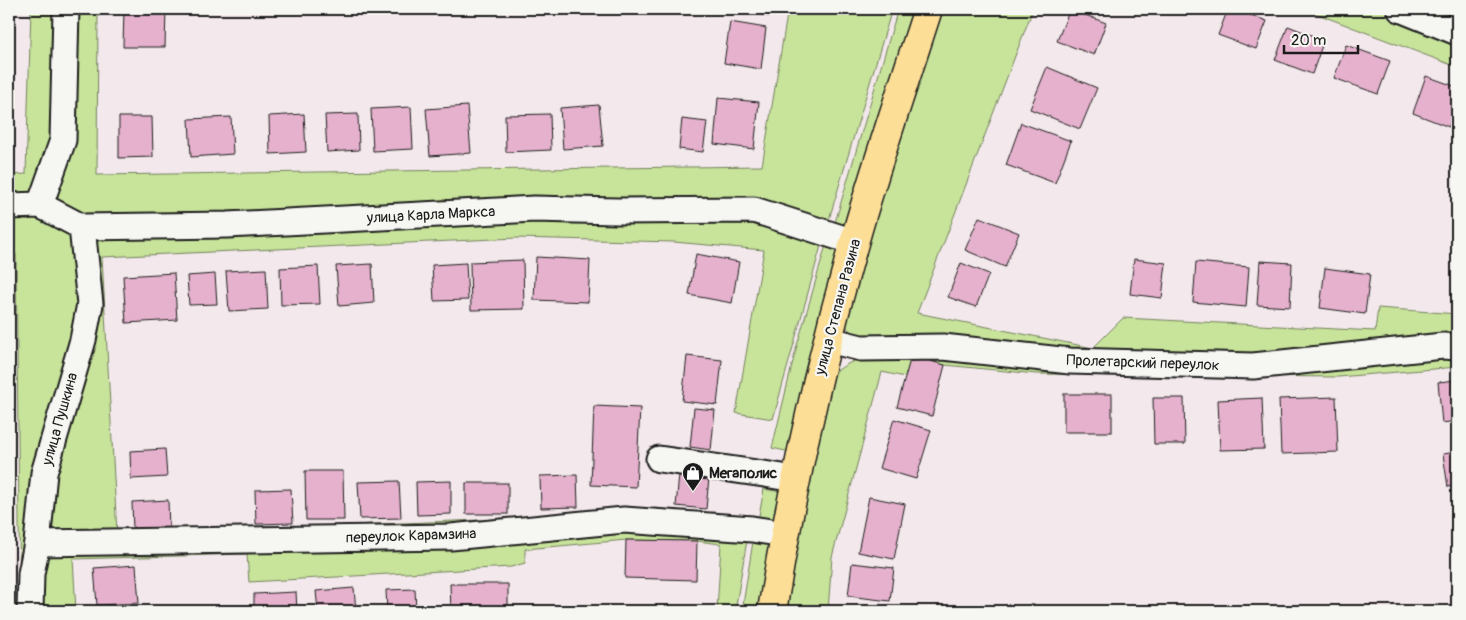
<svg xmlns="http://www.w3.org/2000/svg" width="1466" height="620" viewBox="0 0 1466 620" font-family="Pangolin,sans-serif">
<style>
.green{fill:#c8e49b;stroke:#72805c}
.building{fill:#e5b1cd;stroke:#1c1c1c}
.lines{fill:none;stroke-linecap:round;stroke-linejoin:round}
.minor-casing{stroke:#1c1c1c;stroke-width:29}
.major-casing{stroke:#1c1c1c;stroke-width:31}
.minor{stroke:#f6f6f2;stroke-width:25}
.major{stroke:#fdde96;stroke-width:28}
.labels{text-anchor:middle;dominant-baseline:central;stroke-width:4.5;stroke-linejoin:round;paint-order:stroke}
.street-label{font-size:15px;fill:#1c1c1c;stroke:#f6f6f2}
.poi-label{font-size:15px;font-weight:bold;fill:#1c1c1c;stroke:#f6f6f2;text-anchor:start}
</style>
<rect width="100%" height="100%" fill="#f3e8eb"/>
<filter id="ink" filterUnits="userSpaceOnUse"><feTurbulence type="fractalNoise" baseFrequency=".02" numOctaves="2"/><feDisplacementMap in="SourceGraphic" scale="10" xChannelSelector="R" yChannelSelector="G"/><feConvolveMatrix kernelMatrix="1 2 1 2 8 2 1 2 1" color-interpolation-filters="sRGB"/></filter>
<g filter="url(#ink)">
<g class="green">
<path d="M31,9H61L57,140L31,198L9,200V175L26,174Z"/>
<path d="M71,9H98L97,175L762,166L788,9H892L827,226L755,206L85,219L57,205L51,195Z"/>
<path d="M898,9H916L847,227L834,226Z"/>
<path d="M941,9H1033L917,313L1093,348L1123,318L1375,331L1378,308L1457,314V342L1254,359L1071,357L853,336L845,324L864,245Z"/>
<path d="M1304,9H1385L1457,38V67Z"/>
<path d="M9,214H35L76,234L83,301L20,611L16,254H9Z"/>
<path d="M753,214L822,242L773,419L736,413L764,250L674,242L517,238L102,257L117,534L584,516L585,511L706,519L452,533L51,539L48,476L88,340V233Z"/>
<path d="M826,245L838,254L790,452L772,448L796,349Z"/>
<path d="M943,351L1072,365L1255,371L1443,351H1457V367L1338,377L1036,374L945,365L911,357L905,377L882,372L832,557L828,611H784L806,480L832,375C861,348 906,352 943,351Z"/>
<path d="M764,489L781,492L775,523L758,521Z"/>
<path d="M623,525L748,534L735,611H717L721,544L697,541L626,540L525,549V563L511,567L249,582L247,554L73,559L76,611H35L42,551Z"/>
<path d="M754,535L771,545L761,611H742Z"/>
</g>
<g class="building">
<path d="M124,9H166L165,47H123Z"/>
<path d="M734,9H770L769,16L734,11Z"/>
<path d="M1070,9L1106,23L1094,55L1057,41Z"/>
<path d="M1228,9H1234L1267,21L1256,49L1218,35Z"/>
<path d="M730,22L766,28L761,69L724,63Z"/>
<path d="M1288,26L1324,40L1312,74L1275,60Z"/>
<path d="M1346,45L1390,61L1378,94L1334,78Z"/>
<path d="M1047,67L1097,88L1080,129L1030,109Z"/>
<path d="M1426,76L1457,87V103L1449,127L1413,113Z"/>
<path d="M718,98L759,102L754,149L714,144Z"/>
<path d="M599,105L603,146L563,149L560,108Z"/>
<path d="M467,106L471,153L430,156L426,109Z"/>
<path d="M411,107L413,149L373,151L371,109Z"/>
<path d="M304,114L306,152L270,154L269,116Z"/>
<path d="M358,114L359,150L327,152L325,115Z"/>
<path d="M550,114L551,150L506,152L505,115Z"/>
<path d="M119,117H152L153,157L119,158Z"/>
<path d="M231,117L233,154L191,157L189,119Z"/>
<path d="M682,119L707,122L703,152L679,149Z"/>
<path d="M1021,123L1071,141L1055,183L1006,165Z"/>
<path d="M979,217L1019,233L1005,267L965,250Z"/>
<path d="M696,254L739,262L732,303L689,295Z"/>
<path d="M536,257L590,260L588,302L534,300Z"/>
<path d="M1134,259L1166,263L1162,298L1130,294Z"/>
<path d="M523,260L524,309L471,310L470,262Z"/>
<path d="M1260,261L1292,263L1290,307L1257,305Z"/>
<path d="M1196,262L1249,267L1246,307L1193,302Z"/>
<path d="M466,263L468,300L434,301L432,265Z"/>
<path d="M961,263L989,274L976,307L948,297Z"/>
<path d="M372,264L374,303L339,306L336,266Z"/>
<path d="M318,266L320,304L281,305L280,268Z"/>
<path d="M1325,268L1370,274L1365,314L1320,308Z"/>
<path d="M266,269L268,309L229,311L226,271Z"/>
<path d="M174,273L177,320L126,323L123,276Z"/>
<path d="M215,274L217,304L189,305L187,276Z"/>
<path d="M687,356L722,360L717,405L682,401Z"/>
<path d="M911,356L945,365L932,416L897,407Z"/>
<path d="M1457,380V421L1442,423L1438,382Z"/>
<rect x="1064" y="394" width="48" height="38"/>
<path d="M1336,397L1338,452L1281,454L1279,399Z"/>
<path d="M1153,398H1184L1185,444H1154Z"/>
<path d="M1262,398L1264,449L1220,450L1218,400Z"/>
<path d="M594,406L640,408L636,487L591,485Z"/>
<path d="M694,408L715,410L711,450L690,447Z"/>
<path d="M894,419L931,430L916,479L879,468Z"/>
<path d="M165,449L167,477L131,479L130,451Z"/>
<path d="M1457,452V486L1448,487L1443,454Z"/>
<path d="M305,471H343L344,520H306Z"/>
<path d="M577,475L578,507L541,508L540,476Z"/>
<path d="M679,475L709,478L706,509L676,506Z"/>
<path d="M399,481L401,518L360,519L358,482Z"/>
<path d="M451,481V514L417,515L416,482Z"/>
<rect x="466" y="483" width="42" height="31"/>
<path d="M291,489L293,523L256,524L255,490Z"/>
<path d="M869,497L905,504L894,559L858,552Z"/>
<path d="M168,500L169,530L133,531L132,502Z"/>
<path d="M626,540L697,541L696,580L625,578Z"/>
<path d="M852,563L894,568L890,601L848,596Z"/>
<path d="M136,565L139,603L97,605L94,568Z"/>
<path d="M450,584H508V611H451Z"/>
<path d="M354,588L356,611H318L316,591Z"/>
<path d="M415,589L416,611H387L386,590Z"/>
<path d="M296,592L297,611H254V594Z"/>
</g>
<g class="lines">
<g class="minor-casing">
<g id="minor">
<path d="M1400,9L1457,32"/>
<path d="M40,205L63,140L66,9"/>
<path d="M9,206L40,205L82,227L227,225L534,209L617,211L754,210L854,242"/>
<path d="M829,340L861,348L943,347L1070,361L1253,366L1443,346L1457,347"/>
<path d="M659,459L764,474L795,479"/>
<path d="M37,543L451,537L624,520L752,529L784,534"/>
<path d="M30,611L31,574L37,543L44,473L83,340L90,304L82,227"/>
</g>
</g>
<g class="major-casing">
<path id="major" d="M772,611C792,487 819,364 854,243C876,164 903,87 928,9"/>
</g>
<use href="#minor" class="minor"/>
<use href="#major" class="major"/>
</g>
</g>
<defs>
<g id="shop-pin" transform="scale(1.125)"><path d="M0 17L-7.5 6A9.5 9.5 0 1 1 7.5 6Z" fill="#1c1c1c" stroke="#f6f6f2"/><path d="M-5-2.5h2.3a2.7 3.5 0 0 1 5.4 0H5L5.5 6h-11ZM-1.5-2.5h3a1.5 2.3 0 0 0-3 0Z" fill="#fff"/></g>
</defs>
<g fill-rule="evenodd">
<use href="#shop-pin" x="693" y="473"/>
</g>
<g class="labels">
<g class="street-label">
<text transform="translate(431 215) rotate(-3)">улица Карла Маркса</text>
<text transform="translate(838 307) rotate(-75)">улица Степана Разина</text>
<text transform="translate(1143 363) rotate(2)">Пролетарский переулок</text>
<text transform="translate(60 419) rotate(-74)">улица Пушкина</text>
<text transform="translate(411 536) rotate(-2)">переулок Карамзина</text>
</g>
<g class="poi-label">
<text x="709" y="473">Мегаполис</text>
</g>
</g>
<rect width="1466" height="620" fill="none" stroke="#f6f6f2" stroke-width="30"/>
<rect x="15" y="15" width="1436" height="590" fill="none" stroke="#1c1c1c" stroke-width="2" filter="url(#ink)"/>
<path d="M1284 45v8h74v-8" fill="none" stroke="#1c1c1c" stroke-width="2.5"/>
<text x="1291" y="45" font-size="15" fill="#1c1c1c" stroke="#f6f6f2" stroke-width="4" paint-order="stroke">20 m</text>
</svg>
